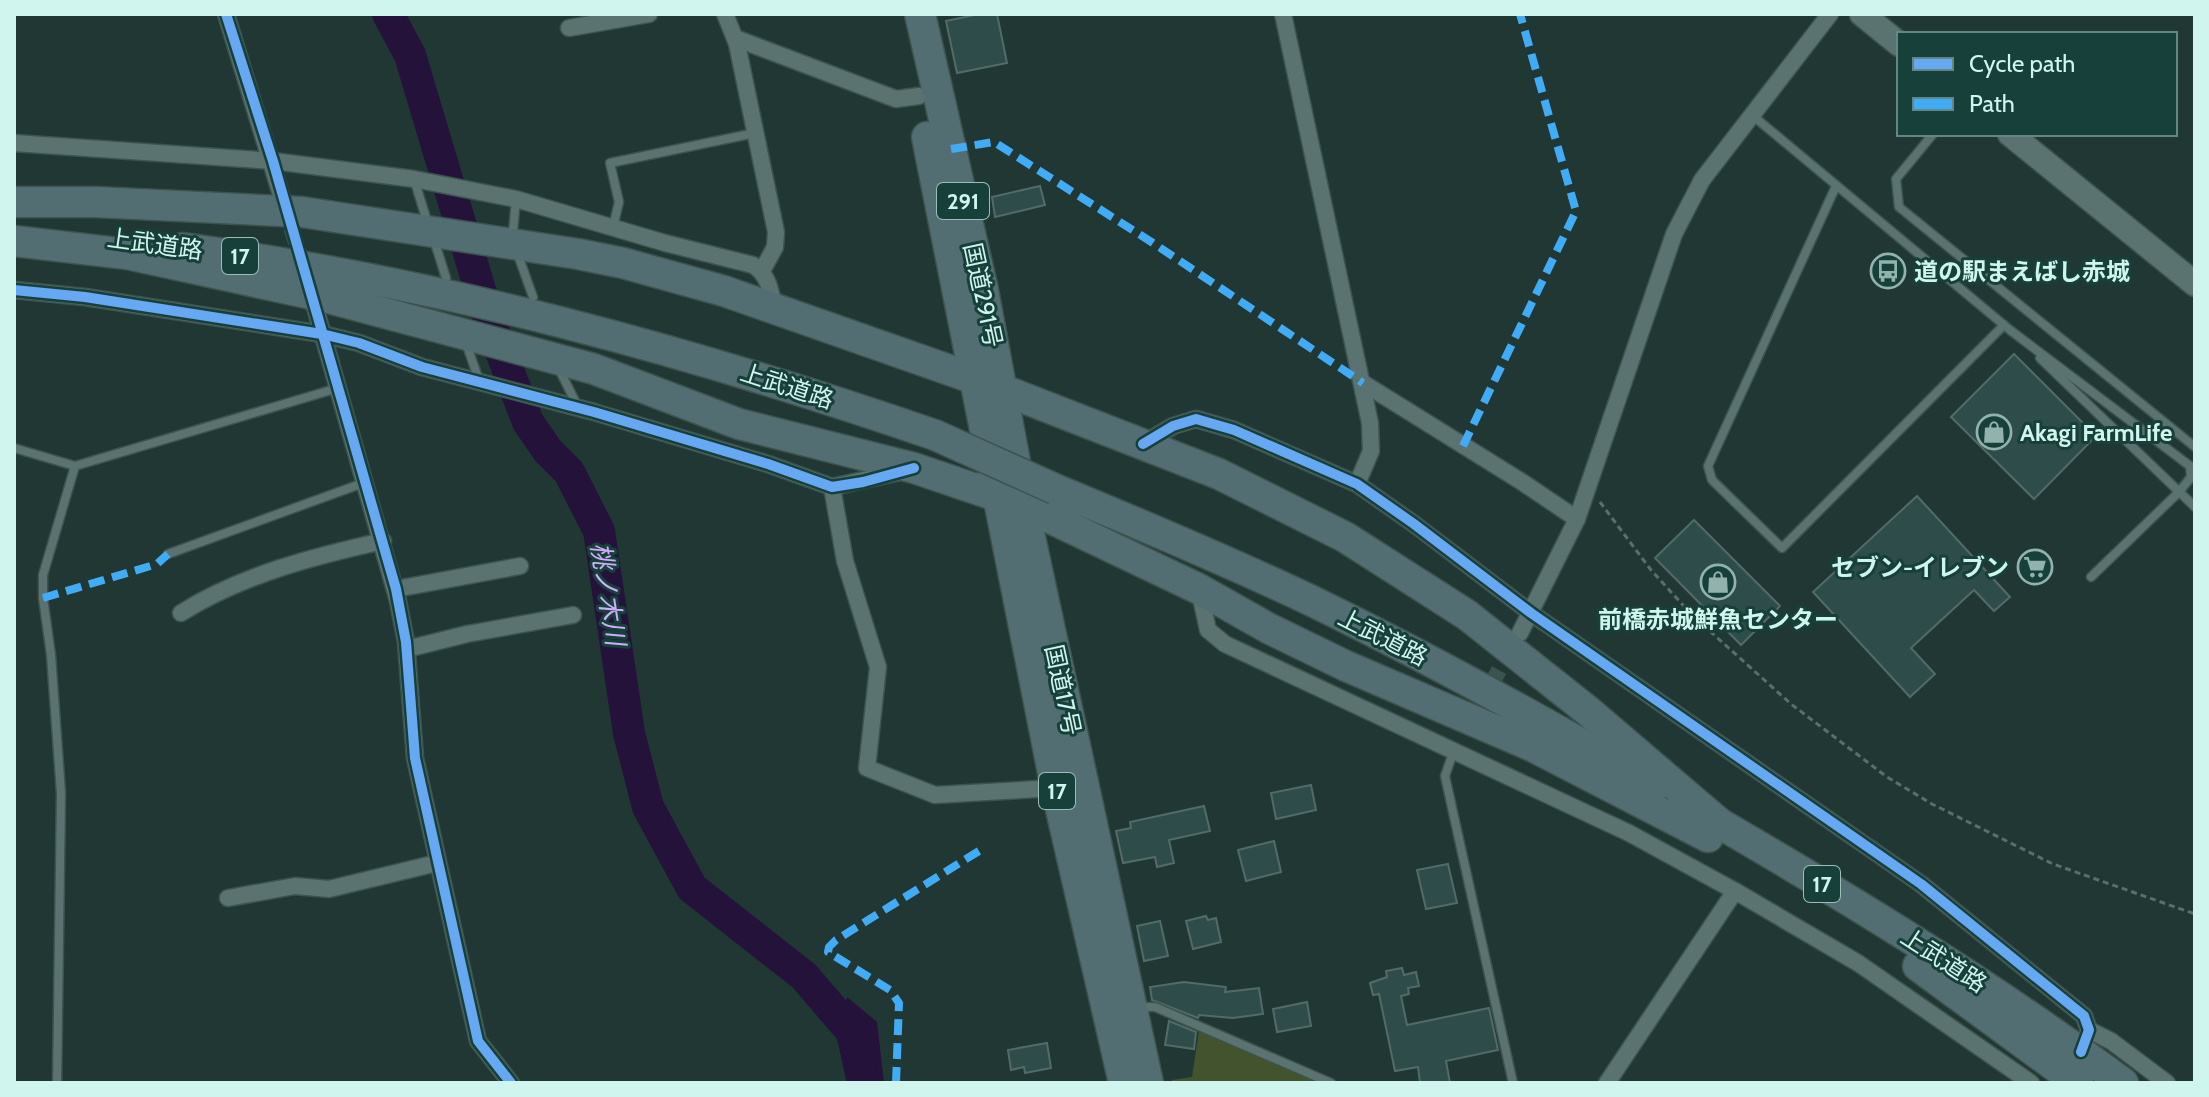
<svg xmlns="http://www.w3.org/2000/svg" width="2209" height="1097" viewBox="0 0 2209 1097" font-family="Cabin,'Noto Sans JP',sans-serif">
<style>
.green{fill:#43532e}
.water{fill:#25123b}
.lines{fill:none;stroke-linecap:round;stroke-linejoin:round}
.river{stroke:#25123b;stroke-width:32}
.building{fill:#2e4c49;stroke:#536b68;stroke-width:2}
.street-tunnel{stroke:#3a5450;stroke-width:16;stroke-dasharray:16 8;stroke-linecap:butt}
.lane-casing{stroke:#3e524e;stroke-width:11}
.street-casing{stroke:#3e524e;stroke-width:19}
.secondary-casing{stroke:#3e524e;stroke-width:27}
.highway-casing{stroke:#3e524e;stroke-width:33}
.path{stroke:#5a6f6c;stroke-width:3;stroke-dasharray:6 4;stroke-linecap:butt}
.lane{stroke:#5a7370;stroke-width:8}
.street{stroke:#5a7370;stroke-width:16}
.secondary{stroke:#5a7370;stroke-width:24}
.highway{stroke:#536e73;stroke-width:30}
.highway-bridge-casing{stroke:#3e524e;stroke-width:33;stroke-linecap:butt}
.highway-bridge{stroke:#536e73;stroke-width:30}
.quiet{stroke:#42abf6;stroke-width:8;stroke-dasharray:16 8;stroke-linecap:butt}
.cycleway-casing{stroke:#17403b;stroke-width:15}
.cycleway{stroke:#66a8f1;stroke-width:10}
.labels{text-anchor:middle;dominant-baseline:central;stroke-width:6;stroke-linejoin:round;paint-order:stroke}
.shield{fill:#17403b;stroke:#98bfb8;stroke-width:2}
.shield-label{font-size:22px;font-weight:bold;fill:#d0f5ee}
.street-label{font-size:24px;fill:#d0f5ee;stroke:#17403b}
.poi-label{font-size:24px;font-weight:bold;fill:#d0f5ee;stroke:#17403b;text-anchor:start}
.water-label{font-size:26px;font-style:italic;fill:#d0aefd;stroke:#17403b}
</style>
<rect width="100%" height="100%" fill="#203734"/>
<path class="green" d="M1199,1030L1321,1083H1172V1080L1192,1077Z"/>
<path class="water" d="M847,997L877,1022L884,1083H851L846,1056L838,1036Z"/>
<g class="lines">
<path class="river" d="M388,14L410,55L489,320L528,422L548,451L569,472L599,531L629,733L648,807L692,888L804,976L852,1032L863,1083"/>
</g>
<g class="building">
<path d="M979,14H997L1007,63L957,73L946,21Z"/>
<path d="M1040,186L1045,205L995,217L992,197Z"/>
<path d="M2014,354L2096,436L2034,499L1951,417Z"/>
<path d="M1917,496L2010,597L1994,611L1974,590L1911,648L1935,674L1910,697L1813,592Z"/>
<path d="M1694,520L1780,606L1741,645L1655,558Z"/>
<path d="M1311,785L1316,810L1276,819L1271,793Z"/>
<path d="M1204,806L1210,831L1169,840L1174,863L1157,867L1155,857L1123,863L1116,831L1131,828L1130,822Z"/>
<path d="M1274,841L1281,872L1246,881L1238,850Z"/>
<path d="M1448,864L1457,903L1426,909L1417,870Z"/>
<path d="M1206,916L1208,920L1216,918L1221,942L1193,949L1186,921Z"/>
<path d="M1160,921L1168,956L1144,961L1137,926Z"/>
<path d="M1402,968L1404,975L1416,972L1419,986L1408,988L1409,994L1401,996L1407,1025L1489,1008L1498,1050L1446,1061L1450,1083H1420L1418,1067L1395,1071L1379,994L1373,995L1370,983L1387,977L1386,971Z"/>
<path d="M1184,982L1226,987L1225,992L1259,988L1263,1014L1233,1018L1199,1015L1198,1018L1152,1000L1150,987Z"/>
<path d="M1307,1002L1311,1026L1277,1032L1273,1009Z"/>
<path d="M1169,1021L1196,1032L1194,1049L1165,1045Z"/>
<path d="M1047,1043L1051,1068L1025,1073L1024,1067L1011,1070L1008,1050Z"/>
</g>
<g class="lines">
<g class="street-tunnel">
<path d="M284,205L305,271"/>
<path d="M1468,726L1513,645"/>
</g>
<g class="lane-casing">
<g id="lane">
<path d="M1752,115L2010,330L2190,466L2191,477L2179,492L2091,577"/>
<path d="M1933,134L1896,179L1899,207L2195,447"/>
<path d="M414,179L427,221"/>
<path d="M1836,186L1708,466L1712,480L1782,548L2004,325"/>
<path d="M613,227L619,202L610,163L755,133"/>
<path d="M513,232L516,199"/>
<path d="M435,243L446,278"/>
<path d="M518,255L533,297"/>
<path d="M466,343L480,383"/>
<path d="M2040,358L2195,507"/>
<path d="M558,367L579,409"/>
<path d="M14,448L75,466L338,388"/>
<path d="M168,554L366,482"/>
<path d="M1453,753L1445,776L1513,1083"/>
<path d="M1137,1007H1155L1331,1083"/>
<path d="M57,1083L61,793L51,655L43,598V575L75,466"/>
</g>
</g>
<g class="street-casing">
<g id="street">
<path d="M226,14L282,198"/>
<path d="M725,14L737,44L776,232L775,247L762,271"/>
<path d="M1283,14L1370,423L1371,451L1357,484"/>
<path d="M569,28L649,14"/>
<path d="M735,38L896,99L919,96"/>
<path d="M14,143L273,161L414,179L516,199L665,243L753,265C769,275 771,292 774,309"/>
<path d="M14,290L85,297L322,334L359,343L422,367L594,412L768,464L832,487L904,471"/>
<path d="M313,300L398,601L406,642L415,758L478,1041L511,1083"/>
<path d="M1363,383L1522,482L1577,519"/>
<path d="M1143,444L1173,426L1196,419L1234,430L1357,484L1414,524L1531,613L1921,884L2084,1016L2089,1030L2081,1052"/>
<path d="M832,487L845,561L878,667L867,768L935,795L1056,788"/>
<path d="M396,589L520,566"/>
<path d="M1199,589L1208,630L1225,644L1629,833L1735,891L1858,963L2031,1083"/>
<path d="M181,613C241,575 315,556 383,541"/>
<path d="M1520,633L1577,519L1674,234L1702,180L1830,14"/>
<path d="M407,649L467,634L573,615"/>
<path d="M228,898L295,886L329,889L437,863"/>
<path d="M2089,1030L2111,1041L2167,1083"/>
<path d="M1607,1083L1735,891"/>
</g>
</g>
<g class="secondary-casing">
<g id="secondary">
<path d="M1862,14L1899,44"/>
<path d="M2010,134L2195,284"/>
</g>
</g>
<g class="highway-casing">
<g id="highway">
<path d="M920,14L983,290L1023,505L1148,1083"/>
<path d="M927,137L1056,788L1124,1083"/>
<path d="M14,202H95L302,212L578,254L623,263L724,291L975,379L1219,474L1345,537L1467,615L1588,711L1718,822"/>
<path d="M14,241L127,254L325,297L594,369L739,424L914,468L1023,505L1199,589L1268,628L1346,666L1532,746L1708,837"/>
<path d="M183,248C439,282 690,351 935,435"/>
<path d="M1055,489C1142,525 1228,561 1312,601C1429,658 1543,721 1655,786"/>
<path d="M1700,812C1845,896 1988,983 2123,1083"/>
<path d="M1918,966L2078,1083"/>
</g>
</g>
<path class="path" d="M1600,502L1651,570L1692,615L1791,704L1887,777L1932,804L2053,864L2195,914"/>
<use href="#lane" class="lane"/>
<use href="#street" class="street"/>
<use href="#secondary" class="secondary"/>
<use href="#highway" class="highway"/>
<g class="highway-bridge-casing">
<path id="highway-bridge" d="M935,435L1055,489"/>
</g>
<use href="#highway-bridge" class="highway-bridge"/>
<g class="quiet">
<path d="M951,149L994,142L1153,243L1363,383"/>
<path d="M1463,446L1576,211L1520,14"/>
<path d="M43,598L157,564L168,554"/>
<path d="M896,1083L899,1003L890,990L828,952L829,947L836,940L979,851"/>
</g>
<g class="cycleway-casing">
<g id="cycleway">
<path d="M226,14L273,161L396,589L406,642L415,758L478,1041L511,1083"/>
<path d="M14,290L85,297L322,334L359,343L422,367L594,412L768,464L832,487L863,482L914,468"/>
<path d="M1143,444L1173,426L1196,419L1234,430L1357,484L1414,524L1531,613L1921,884L2084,1016L2089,1030L2081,1052"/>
</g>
</g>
<use href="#cycleway" class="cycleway"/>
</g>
<defs>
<g id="bus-ring" transform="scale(1.8)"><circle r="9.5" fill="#17403b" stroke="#92b2ad" stroke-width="1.5"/><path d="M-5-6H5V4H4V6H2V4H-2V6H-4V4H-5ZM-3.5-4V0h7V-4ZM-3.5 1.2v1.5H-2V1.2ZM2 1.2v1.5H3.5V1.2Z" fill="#92b2ad"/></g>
<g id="shop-ring" transform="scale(1.8)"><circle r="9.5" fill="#17403b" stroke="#92b2ad" stroke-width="1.5"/><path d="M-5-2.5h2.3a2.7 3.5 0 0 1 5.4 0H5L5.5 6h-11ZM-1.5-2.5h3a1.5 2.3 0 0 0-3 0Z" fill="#92b2ad"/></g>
<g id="supermarket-ring" transform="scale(1.8)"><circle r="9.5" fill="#17403b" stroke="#92b2ad" stroke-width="1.5"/><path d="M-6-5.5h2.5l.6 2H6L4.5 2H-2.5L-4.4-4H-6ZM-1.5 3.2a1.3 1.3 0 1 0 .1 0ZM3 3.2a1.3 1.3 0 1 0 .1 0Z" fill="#92b2ad"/></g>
</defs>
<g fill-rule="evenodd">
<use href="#bus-ring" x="1888" y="271"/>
<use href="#shop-ring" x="1994" y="432"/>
<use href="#supermarket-ring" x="2035" y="567"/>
<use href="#shop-ring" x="1718" y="582"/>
</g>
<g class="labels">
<g class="shield">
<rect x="937" y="183" width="52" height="36" rx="6"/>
<rect x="222" y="238" width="36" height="36" rx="6"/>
<rect x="1039" y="773" width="36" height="36" rx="6"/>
<rect x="1804" y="866" width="36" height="36" rx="6"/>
</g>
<g class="shield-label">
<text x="963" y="201">291</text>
<text x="240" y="256">17</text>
<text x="1057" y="791">17</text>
<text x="1822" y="884">17</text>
</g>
<g class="street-label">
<text transform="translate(155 244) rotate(8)">上武道路</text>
<text transform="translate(983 295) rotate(78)">国道291号</text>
<text transform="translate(787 386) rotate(18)">上武道路</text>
<text transform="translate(1383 637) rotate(27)">上武道路</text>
<text transform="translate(1063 690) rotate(78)">国道17号</text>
<text transform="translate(1944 960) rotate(33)">上武道路</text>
</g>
<g class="poi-label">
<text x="1914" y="271">道の駅まえばし赤城</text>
<text x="2020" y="432">Akagi FarmLife</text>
<text x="2009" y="567" text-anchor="end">セブン-イレブン</text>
<text x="1718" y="619" text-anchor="middle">前橋赤城鮮魚センター</text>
</g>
<g class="water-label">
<text transform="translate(608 594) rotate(81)">桃ノ木川</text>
</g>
</g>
<rect width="2209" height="1097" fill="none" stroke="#d0f5ee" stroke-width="32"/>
<rect x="1897" y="32" width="280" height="104" fill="#17403b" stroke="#618883" stroke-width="2"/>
<rect x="1913" y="58" width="40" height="12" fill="#66a8f1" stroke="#618883" stroke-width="2"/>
<text x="1969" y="72" font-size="24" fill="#d0f5ee">Cycle path</text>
<rect x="1913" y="98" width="40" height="12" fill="#42abf6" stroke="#618883" stroke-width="2"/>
<text x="1969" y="112" font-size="24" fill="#d0f5ee">Path</text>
</svg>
